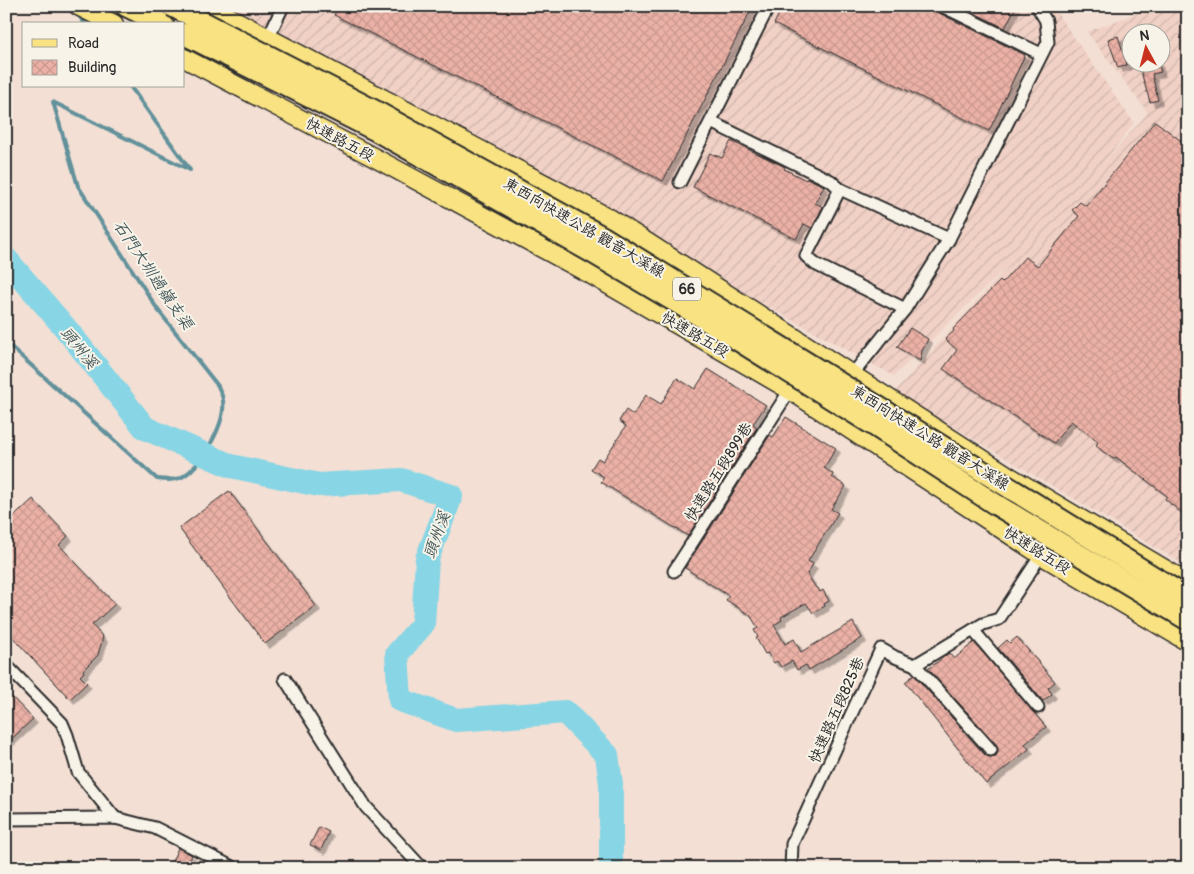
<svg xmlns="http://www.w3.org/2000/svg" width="1194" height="874" viewBox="0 0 1194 874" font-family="Pangolin,'LXGW WenKai TC',sans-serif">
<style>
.industrial{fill:url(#industrial-furrows);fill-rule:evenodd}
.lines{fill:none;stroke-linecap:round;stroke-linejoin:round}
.stream{stroke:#62919b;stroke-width:4}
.river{stroke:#87d5e5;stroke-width:24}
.building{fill:url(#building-cross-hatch);stroke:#2b2b2b;filter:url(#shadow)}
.street-casing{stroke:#2b2b2b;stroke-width:15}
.primary-casing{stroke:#2b2b2b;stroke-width:21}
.highway-casing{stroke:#2b2b2b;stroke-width:24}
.street{stroke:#f7f3e8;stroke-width:11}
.primary{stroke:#f8e281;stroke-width:18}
.highway{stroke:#f8e281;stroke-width:20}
.highway-bridge-casing{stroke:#2b2b2b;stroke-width:24;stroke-linecap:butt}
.highway-bridge{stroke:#f8e281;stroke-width:20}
.labels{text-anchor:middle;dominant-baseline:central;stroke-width:4;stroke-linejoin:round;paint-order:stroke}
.shield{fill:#f7f3e8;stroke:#686764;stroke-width:1}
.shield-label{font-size:14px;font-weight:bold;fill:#2b2b2b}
.street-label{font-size:15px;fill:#2b2b2b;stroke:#f7f3e8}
.water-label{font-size:16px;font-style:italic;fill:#42565a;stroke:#f7f3e8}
</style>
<defs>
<pattern id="industrial-furrows" width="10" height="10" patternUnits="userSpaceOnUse" patternTransform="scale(1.25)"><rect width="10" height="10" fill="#f1d1c6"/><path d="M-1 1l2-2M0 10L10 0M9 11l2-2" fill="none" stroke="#cfb4aa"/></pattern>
<pattern id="building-cross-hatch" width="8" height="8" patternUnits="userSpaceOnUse" patternTransform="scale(1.25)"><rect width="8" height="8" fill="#ebb1a6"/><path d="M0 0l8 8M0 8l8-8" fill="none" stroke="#ca988f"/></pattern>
<filter id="shadow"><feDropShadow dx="4.5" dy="4.5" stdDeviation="0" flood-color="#0004"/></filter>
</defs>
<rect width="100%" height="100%" fill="#f3dfd4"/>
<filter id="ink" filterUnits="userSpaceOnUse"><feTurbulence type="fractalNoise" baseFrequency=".02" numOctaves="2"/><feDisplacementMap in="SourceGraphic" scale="10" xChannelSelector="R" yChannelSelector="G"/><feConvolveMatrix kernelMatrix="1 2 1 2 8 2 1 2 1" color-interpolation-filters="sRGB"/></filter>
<g filter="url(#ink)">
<path class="industrial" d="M224,6H1052L1134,123L1104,162L1148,113L1087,32L1156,6H1188V567L895,392L1015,259L894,376ZM1132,32H1162V62H1132Z"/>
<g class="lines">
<g class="stream">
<path d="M78,14L85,24"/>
<path d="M6,345L11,347L157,479C165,480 172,481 180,478C201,468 226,423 223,401C223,396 220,391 218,386L158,310L78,186L53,102L190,170L130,86"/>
</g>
<path class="river" d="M6,259L67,330L145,428L231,466L319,485L401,480L451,496L427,559L423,624L397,654L400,700L456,720L565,712L607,755L611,784V868"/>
</g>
<g class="building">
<path d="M338,6H753L663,181L334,15Z"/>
<path d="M783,6H935L939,13L1025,55L989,131L774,24Z"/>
<path d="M960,6H1016L1005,28Z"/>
<path d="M1118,36L1127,65L1118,68L1108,39Z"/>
<path d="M1138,62H1158L1161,72L1152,74L1158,100L1150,102Z"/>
<path d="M1155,121L1180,140H1188V518L1165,499L1167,496L1116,457L1113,459L1096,446L1098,441L1071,421L1054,443L943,369L957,350L945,339L954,331L953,329L1000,281L1002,283L1025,257L1038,266L1079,216L1072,210L1080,202L1086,206Z"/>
<path d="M731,141L785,167L784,169L806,180L807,178L824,186L815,203L823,207L812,228L804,224L796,239L693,187L710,153L722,158Z"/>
<path d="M910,328L928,339L922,351L920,361L897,347Z"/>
<path d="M708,369L766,405L753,424L757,427L688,536L601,482L604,477L591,469L598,458L603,461L626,426L619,421L626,410L633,415L646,395L661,404L677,378L695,389Z"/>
<path d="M786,417L836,448L824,468L833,474L832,477L846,486L831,509L838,513L808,561L813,564L807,574L816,588H818L820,592L823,590L829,601L824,604L825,606L813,613L806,603L781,617L782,620L774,625L785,644L794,639L801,652L853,622L862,638L809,670L806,665L797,670L792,661L781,667L777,661L774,663L768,653L765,654L756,638L758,637L754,630L758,628L750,615L726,600L729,596L685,568L770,435L773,437Z"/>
<path d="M229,491L316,606L265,644L179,528Z"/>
<path d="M33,499L68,536L59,545L115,604L92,625L103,637L98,655L83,670L84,672L80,676L87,683L70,699L6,630V524Z"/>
<path d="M1017,637L1055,682L1048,688L1052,694L1043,701L998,648L1007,640L1010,643Z"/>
<path d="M974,642L1046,727L1025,744L1029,749L986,784L905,682L914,675L985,755L989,757L996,756L998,752L997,745L928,669L949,653L954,659Z"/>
<path d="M6,691L33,719L6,744Z"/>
<path d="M319,827L329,832L321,850L310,845Z"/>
<path d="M178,848L192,855L186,868H169Z"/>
</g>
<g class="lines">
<g class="street-casing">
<g id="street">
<path d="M942,6L1041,54"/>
<path d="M268,38L283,6"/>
<path d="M711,122L831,181L840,189L949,239"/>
<path d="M680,182L769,6"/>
<path d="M840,189L806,256L815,264L905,309"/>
<path d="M852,375L905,309L949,239L1048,42L1046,21L1037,6"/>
<path d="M674,571L790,390"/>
<path d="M973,630L1038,707"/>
<path d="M6,665L62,723L67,735L78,772L115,818"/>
<path d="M915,665L991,750"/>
<path d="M285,679L366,807L422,868"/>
<path d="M6,819L115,818L155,828L234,868"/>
<path d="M791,868L792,844L881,649L895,657L915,665L983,624L999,619L1041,555"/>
</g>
</g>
<g class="primary-casing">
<g id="primary">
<path d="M78,6L114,24"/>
<path d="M208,6L611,219L1012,478L1188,583"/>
<path d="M184,58L377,159L588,273L790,390L1041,555L1188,642"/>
</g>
</g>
<g class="highway-casing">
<path id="highway" d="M126,6L163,24"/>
</g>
<use href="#street" class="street"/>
<use href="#primary" class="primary"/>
<use href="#highway" class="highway"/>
<g class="highway-bridge-casing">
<g id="highway-bridge">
<path d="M172,6L377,112L603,237L1188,598"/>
<path d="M184,34L375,130L593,253L701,317L875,426L995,504L1188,620"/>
</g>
</g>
<use href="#highway-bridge" class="highway-bridge"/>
</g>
</g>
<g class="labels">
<rect class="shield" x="673" y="277.5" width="28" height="23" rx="4"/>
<g class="shield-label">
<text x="687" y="289">66</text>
</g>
<g class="street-label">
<text transform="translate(340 140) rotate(28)">快速路五段</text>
<text transform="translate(584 228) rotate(30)">東西向快速公路 觀音大溪線</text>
<text transform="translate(695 335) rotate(30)">快速路五段</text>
<text transform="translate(930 438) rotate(32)">東西向快速公路 觀音大溪線</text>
<text transform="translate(719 472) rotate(-58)">快速路五段899巷</text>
<text transform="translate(1037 551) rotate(32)">快速路五段</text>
<text transform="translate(837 710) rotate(-66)">快速路五段825巷</text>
</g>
<g class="water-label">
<text transform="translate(153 275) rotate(56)">石門大圳過嶺支渠</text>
<text transform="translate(79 348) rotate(51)">頭州溪</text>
<text transform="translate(437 535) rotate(-70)">頭州溪</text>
</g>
</g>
<rect width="1194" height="874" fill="none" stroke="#f7f3e8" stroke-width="25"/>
<rect x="12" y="12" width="1169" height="849" fill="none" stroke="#2b2b2b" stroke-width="2" filter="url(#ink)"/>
<rect x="22" y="22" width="162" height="65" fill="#f7f3e8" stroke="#a5a39c"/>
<rect x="32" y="39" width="25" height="8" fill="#f8e281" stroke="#a5a39c"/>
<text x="68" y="48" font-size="15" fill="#2b2b2b">Road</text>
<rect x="32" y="60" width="25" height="15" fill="url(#building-cross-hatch)" stroke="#a5a39c"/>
<text x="68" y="72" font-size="15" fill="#2b2b2b">Building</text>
<g transform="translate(1146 48) rotate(353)"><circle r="24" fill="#f7f3e8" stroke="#a5a39c"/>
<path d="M0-4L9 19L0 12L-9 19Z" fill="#c8321e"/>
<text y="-8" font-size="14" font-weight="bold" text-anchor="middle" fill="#2b2b2b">N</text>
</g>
</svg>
